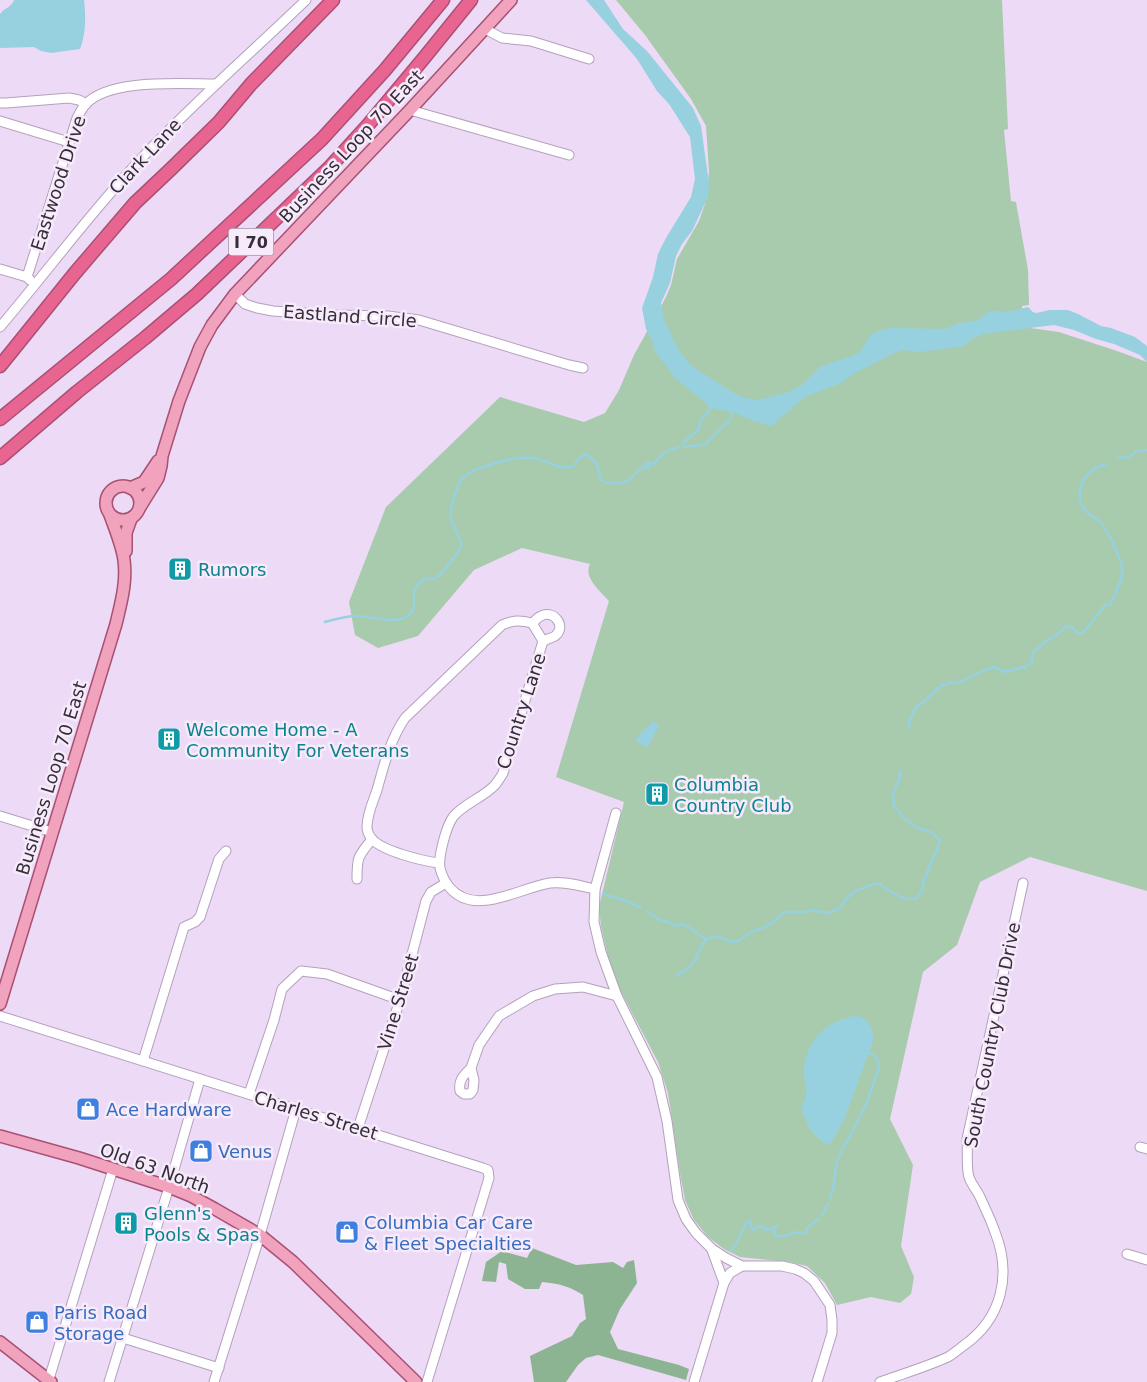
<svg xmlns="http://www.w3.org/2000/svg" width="1147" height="1382" viewBox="0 0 1147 1382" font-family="'DejaVu Sans',sans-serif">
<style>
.green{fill:#a8cbad}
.forest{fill:#8db492}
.water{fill:#97d1e0}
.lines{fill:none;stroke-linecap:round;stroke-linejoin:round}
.stream{stroke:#97d1e0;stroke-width:2.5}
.minor-casing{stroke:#b3a1bc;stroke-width:11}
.major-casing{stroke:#a95172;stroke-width:14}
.highway-casing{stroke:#a95172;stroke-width:15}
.minor{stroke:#fff;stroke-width:9}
.major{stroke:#f1a2bd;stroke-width:11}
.highway{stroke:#e86491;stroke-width:12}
.labels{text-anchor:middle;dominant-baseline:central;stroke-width:5;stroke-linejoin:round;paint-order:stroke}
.shield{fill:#f6eafb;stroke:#6f6673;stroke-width:1}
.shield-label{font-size:16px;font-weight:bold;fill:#352e39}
.street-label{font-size:18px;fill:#352e39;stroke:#f6eafb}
.culture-label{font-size:18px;fill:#0d838f;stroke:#f6eafb;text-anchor:start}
.shop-label{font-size:18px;fill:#366cbe;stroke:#f6eafb;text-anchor:start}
</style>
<rect width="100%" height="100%" fill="#eddaf6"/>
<path class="green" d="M616,0H1002L1008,129L1004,130L1011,201L1016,202L1028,270L1029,305L1022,306L1023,327L1059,332L1117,351L1147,362V891L1030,857L980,882L957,945L923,972L890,1119L913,1165L901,1246L914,1277L911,1294L900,1303L871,1297L837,1305L825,1283L807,1266L789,1262L740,1257L724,1249L708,1237L694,1220L685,1200L680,1173L668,1093L658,1062L618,986L608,957L601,926L599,907L624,802L556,777L609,601C600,591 583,577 590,564L522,548L474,570L418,636L378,648L355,635L349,602L386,507L500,397L584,422L605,413L619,390L634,355L666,297L671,285L677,259L699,221L705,204L709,172L706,126L691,99L645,35Z"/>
<path class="forest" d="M532,1248L576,1265L613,1262L623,1268L627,1262L634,1260L637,1283L620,1309L610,1332L618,1349L679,1365L689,1369L686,1380L598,1355L586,1358L578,1365L566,1382H534L530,1356L572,1336L580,1323L586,1319L583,1295C569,1286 560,1284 542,1282L539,1289H525L508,1279L506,1264L499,1262L496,1282L482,1281L486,1262L502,1251L527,1258Z"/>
<g class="water">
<path d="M14,0H84C86,16 86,34 80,49L51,53L41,51L34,47L0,48V14C4,8 12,7 14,0Z"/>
<path d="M586,0H604L623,29L647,51L693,108L701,126L709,183L708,197L692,231L682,244L676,256L670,283L661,303L664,320L679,351L689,363L698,370L737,395L746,398L758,400L788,392L802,385L820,367L859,353L871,335L875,332L891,328L944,329L960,323L979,320L986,313L993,311L1007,312L1028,307L1033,312L1036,313L1050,310H1068L1078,314L1101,326L1111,328L1135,337L1147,346V362L1140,355L1114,344L1096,339L1074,330L1054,325L983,334L972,339L964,346L919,352L904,350L894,353L855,373L841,383L805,397L771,426L754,421L735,413L712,408L675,378L655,351L651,338L646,329L642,308L653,277L658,254L666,238L691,197L695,179L690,137L669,104L657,91L637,59Z"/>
<path d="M653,721L659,726L647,748L635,740Z"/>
<path d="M854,1016C868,1016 874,1028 873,1041L844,1120L831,1143L825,1144L810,1130L801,1108C802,1104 805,1101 806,1097C808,1089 803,1078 804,1070C804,1064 805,1060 807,1054C816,1031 830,1022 854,1016Z"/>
</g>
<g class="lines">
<g class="stream">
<path d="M683,443L699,429C699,423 702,415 708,413L711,404"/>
<path d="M684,447L706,444L722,427L729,422L734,410"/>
<path d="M1118,458L1129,457L1136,452L1147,450"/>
<path d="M325,622C336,619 346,616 357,616C372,616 393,625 408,616C422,606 405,590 424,579C428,579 432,580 435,578C442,576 459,552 461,545C462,537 453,528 451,520C449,511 456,488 461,480C470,467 519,455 533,458C547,460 560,471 574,466L577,461L584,454C592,456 597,463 599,471C600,473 599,476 600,478C604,486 625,484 630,479C634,476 637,471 641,468L646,467L648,468L649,467L646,463L654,464C661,454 668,450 679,447"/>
<path d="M909,728L910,720L915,709L941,686L952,682L959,683L985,670L995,667L1006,672L1025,667L1032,662V654L1046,641L1054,637L1067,626L1073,628L1077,633H1083L1105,605H1110C1114,596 1124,578 1122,568C1121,558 1108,531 1101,523C1096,517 1088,515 1083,508C1077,498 1080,481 1089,473C1093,468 1100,466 1106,464"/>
<path d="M603,894L624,900L640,907"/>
<path d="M647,911L659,920L668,922L677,926L680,924C693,926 695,935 707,939C718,934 721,938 731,942L738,941L751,932L765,927L775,921L785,912H804L811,910L828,913L839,909L849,896L855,891L874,884H879L900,897L909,899H916L922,891L924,879L926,877C929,863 938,853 940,840L933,833L918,828L905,819L894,806L893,792L899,780L900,771"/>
<path d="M676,976C682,972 690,969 694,962C699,954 699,947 706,940"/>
<path d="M830,1199L833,1189L837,1160L865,1107L878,1071L879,1063L875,1056L867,1052"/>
<path d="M822,1215L828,1204"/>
<path d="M774,1229L775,1235C783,1238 785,1236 792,1233C796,1232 802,1233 806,1233L807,1228L819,1218"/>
<path d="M730,1251C742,1242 739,1228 749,1221L751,1222V1228L754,1230L760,1226H764L766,1230L772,1229L777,1225"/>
</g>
<g class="minor-casing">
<g id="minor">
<path d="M485,29L502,38L531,41L589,59"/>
<path d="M0,103H6L69,98L79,100L86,104"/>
<path d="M410,110L569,155"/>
<path d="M0,121L69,142"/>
<path d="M0,269L27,277L30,280"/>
<path d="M27,277L77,118C80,113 82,108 85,105C108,78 182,84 216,84"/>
<path d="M235,294L245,304L257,308L273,311L334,315L388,316L419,320L569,365L583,368"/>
<path d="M0,327C47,272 90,213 139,161C192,104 250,54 306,0"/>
<path d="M532,623C535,621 538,617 541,616C554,609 567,627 555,636C552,638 547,639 543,641"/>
<path d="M616,813L595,889L594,922L601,952L617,996L657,1077L667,1121L678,1200L686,1219L696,1233L712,1249L726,1258L742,1266H782L795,1269L804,1273L814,1281L830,1305L832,1320V1333L817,1382"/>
<path d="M0,816L52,832"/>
<path d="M439,863C423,861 381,851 371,838C369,835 367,831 367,827C367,814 373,802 377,790C384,765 390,740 405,718L502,625C513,620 520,620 532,623L543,641L503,773C501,777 498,781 495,785C484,797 462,805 453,817C446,827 438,857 440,868C442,876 445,882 450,888C475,917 519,888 550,883C565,881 580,886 595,889"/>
<path d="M357,879C357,856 358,857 372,839"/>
<path d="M0,1016L483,1168L488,1170L489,1178L427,1382"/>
<path d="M143,1061L184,927L195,922L200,917L219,859L226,851"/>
<path d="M471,1068C464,1075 458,1080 460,1091L464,1094H470L473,1090L474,1080L471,1068L479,1045L499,1016L533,996L555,989L583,987L617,996"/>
<path d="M249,1094L274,1020L282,989L301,971L327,974L400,1000"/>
<path d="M358,1128L400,1000L426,901L431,892L446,883"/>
<path d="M1140,1147L1147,1149"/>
<path d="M712,1250L724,1283"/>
<path d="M1127,1254L1147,1260"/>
<path d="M123,1338L219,1368"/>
<path d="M49,1379L113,1169"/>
<path d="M109,1382L169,1187L200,1079"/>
<path d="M214,1382L260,1235L296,1109"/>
<path d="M694,1382L724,1283L730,1273L742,1266"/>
<path d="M880,1382C902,1374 926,1367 948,1357C953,1354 958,1350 963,1346C1002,1319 1012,1275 995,1232C991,1220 985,1208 980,1197C977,1190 971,1184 969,1177C966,1169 968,1148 967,1139L1023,883"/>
</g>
</g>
<g class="major-casing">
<g id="major">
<circle cx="123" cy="503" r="17"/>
<path d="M130,488L144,482L158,461"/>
<path d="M140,507L158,478L161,466L162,456L179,401L200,347L212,325L235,294L410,110L511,0"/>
<path d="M126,551V533L131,519"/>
<path d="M0,1004L116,624C121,603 127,582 124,560C122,545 115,529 110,515"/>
<path d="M0,1136L79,1158L169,1187L191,1196L215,1209L260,1235L293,1262L416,1382"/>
<path d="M0,1342L51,1382"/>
</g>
</g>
<g class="highway-casing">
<g id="highway">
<path d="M0,366L75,273L135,203L172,168L219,122L251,84L333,0"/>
<path d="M0,419L171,279L322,139L385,70L443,0"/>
<path d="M0,458L77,392L145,338L197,294L329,168L368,125L424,58L471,0"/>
</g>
</g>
<use href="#minor" class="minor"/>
<use href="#major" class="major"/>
<use href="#highway" class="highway"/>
</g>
<defs>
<g id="building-square" transform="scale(1.25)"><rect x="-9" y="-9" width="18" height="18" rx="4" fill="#0f9aa8" stroke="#f6eafb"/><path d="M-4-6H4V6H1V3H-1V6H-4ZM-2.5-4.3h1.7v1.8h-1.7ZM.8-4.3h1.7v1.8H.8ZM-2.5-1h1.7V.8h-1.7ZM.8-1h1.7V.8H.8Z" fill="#fff"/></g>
<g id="shop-square" transform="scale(1.25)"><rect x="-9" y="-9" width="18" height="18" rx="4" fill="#3f7fe0" stroke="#f6eafb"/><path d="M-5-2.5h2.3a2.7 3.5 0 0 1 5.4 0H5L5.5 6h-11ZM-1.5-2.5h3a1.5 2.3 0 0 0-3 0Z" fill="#fff"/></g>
</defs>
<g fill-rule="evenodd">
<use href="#building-square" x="180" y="569"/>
<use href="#building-square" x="169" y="739"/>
<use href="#building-square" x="657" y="794"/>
<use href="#shop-square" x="88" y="1109"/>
<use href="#shop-square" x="201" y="1151"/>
<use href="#building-square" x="126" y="1223"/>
<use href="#shop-square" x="347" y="1232"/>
<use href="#shop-square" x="37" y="1322"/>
</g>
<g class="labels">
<rect class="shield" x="228.5" y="228.5" width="45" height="27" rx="4"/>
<g class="shield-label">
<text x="251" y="242">I 70</text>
</g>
<g class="street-label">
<text transform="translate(351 146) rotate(-47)">Business Loop 70 East</text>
<text transform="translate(145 156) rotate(-47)">Clark Lane</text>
<text transform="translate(58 183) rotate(-72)">Eastwood Drive</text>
<text transform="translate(350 316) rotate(4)">Eastland Circle</text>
<text transform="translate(521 711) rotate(-72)">Country Lane</text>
<text transform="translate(51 778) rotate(-73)">Business Loop 70 East</text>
<text transform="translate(398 1002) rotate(-73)">Vine Street</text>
<text transform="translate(992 1035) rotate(-79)">South Country Club Drive</text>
<text transform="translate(316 1115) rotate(17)">Charles Street</text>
<text transform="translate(155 1168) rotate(20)">Old 63 North</text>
</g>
<g class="culture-label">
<text x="198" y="569">Rumors</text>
<text x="186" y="729">Welcome Home - A<tspan x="186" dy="21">Community For Veterans</tspan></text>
<text x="674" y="784">Columbia<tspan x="674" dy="21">Country Club</tspan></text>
<text x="144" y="1213">Glenn's<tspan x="144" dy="21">Pools &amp; Spas</tspan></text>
</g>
<g class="shop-label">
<text x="106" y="1109">Ace Hardware</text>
<text x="218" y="1151">Venus</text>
<text x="364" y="1222">Columbia Car Care<tspan x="364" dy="21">&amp; Fleet Specialties</tspan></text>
<text x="54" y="1312">Paris Road<tspan x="54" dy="21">Storage</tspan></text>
</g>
</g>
</svg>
